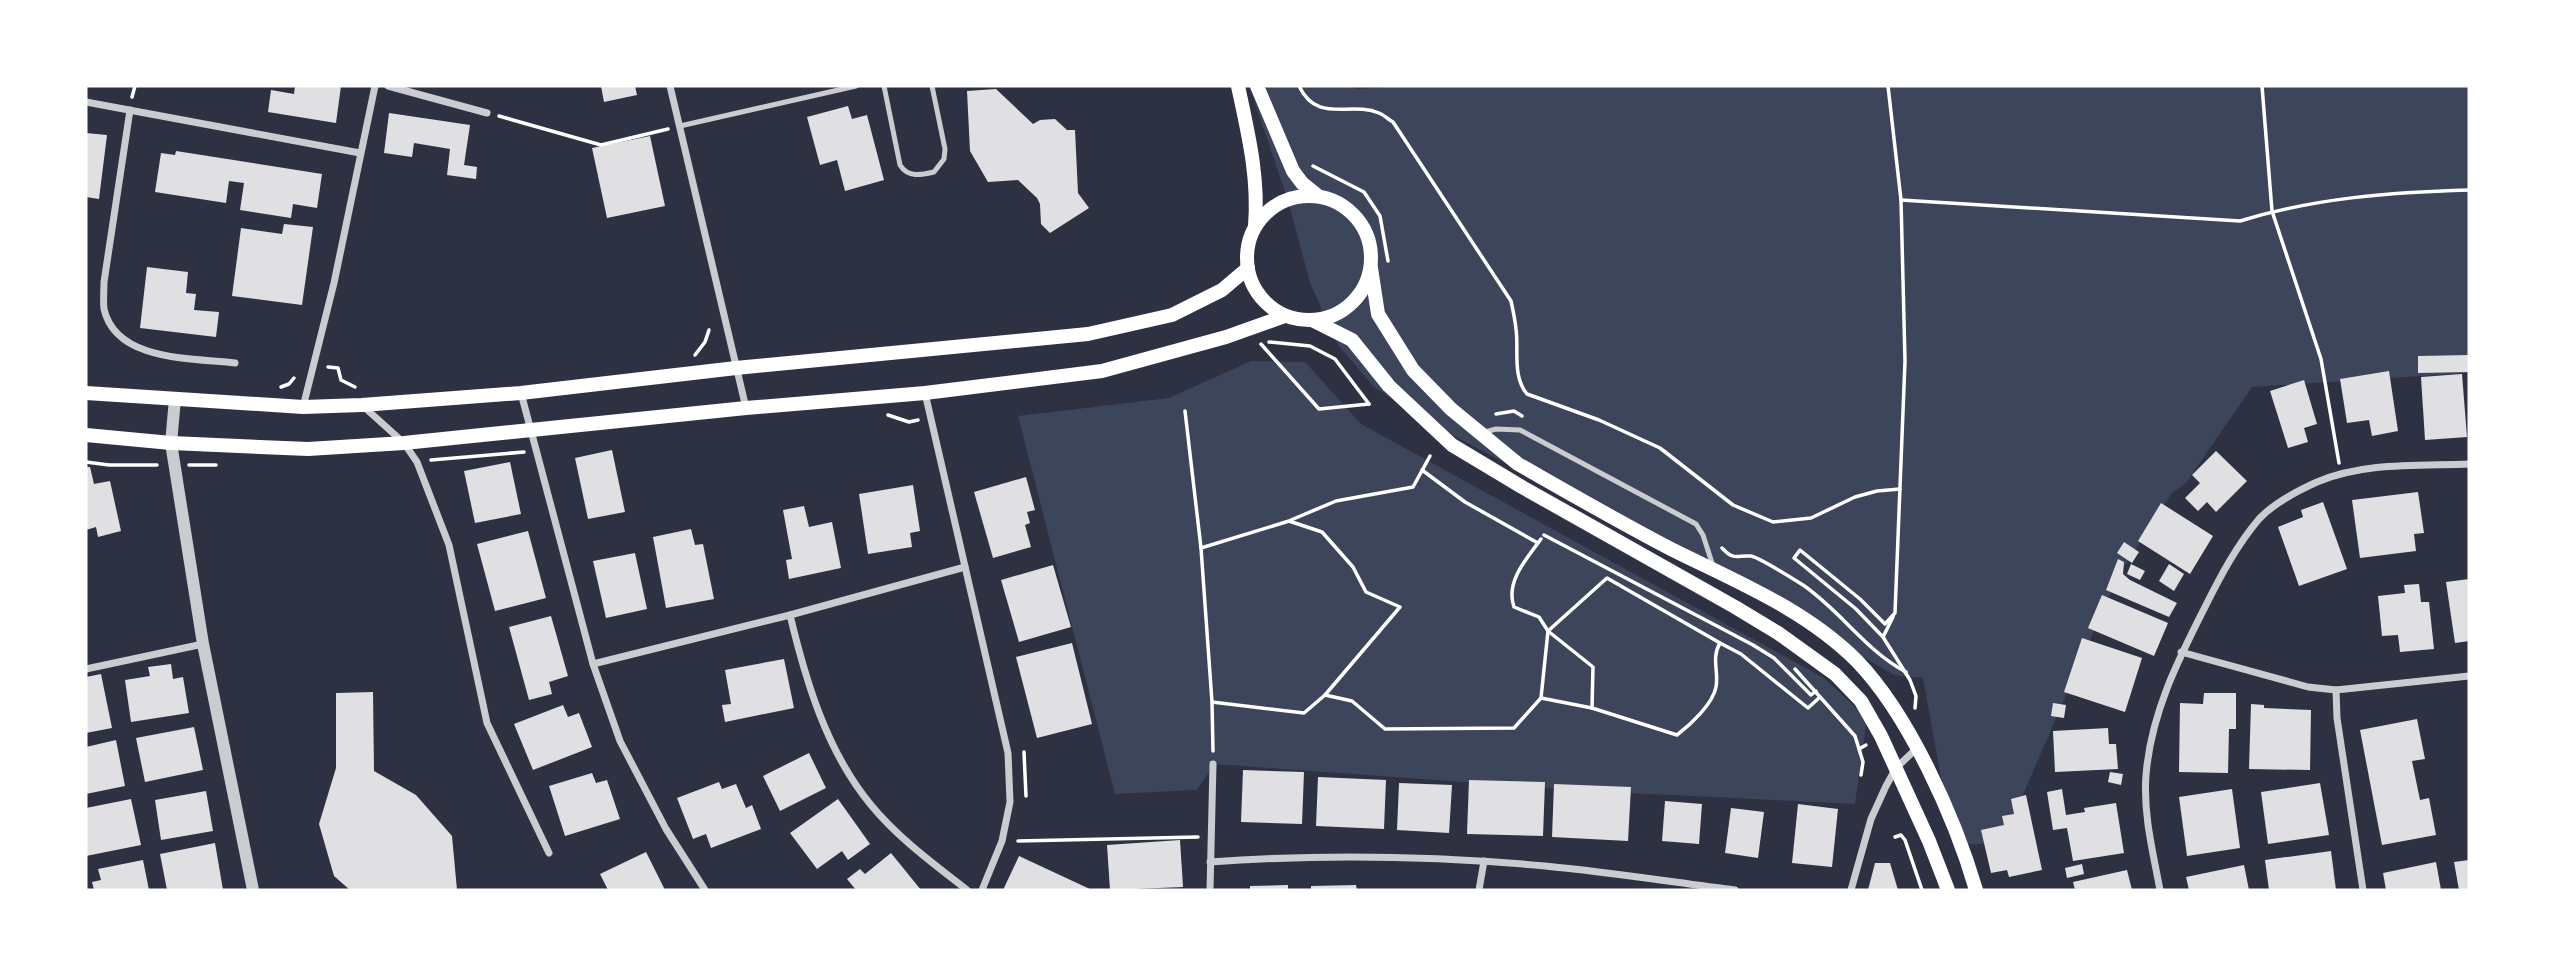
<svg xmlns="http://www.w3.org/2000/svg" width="2555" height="976" viewBox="0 0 2555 976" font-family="Ubuntu,sans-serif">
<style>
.green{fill:#3c4559}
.building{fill:#e0e0e3}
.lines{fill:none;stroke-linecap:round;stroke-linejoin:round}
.path{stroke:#fff;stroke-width:3.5}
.service{stroke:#caccd0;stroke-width:5}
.minor{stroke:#caccd0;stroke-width:7}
.tertiary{stroke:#caccd0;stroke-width:12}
.secondary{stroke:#fff;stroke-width:14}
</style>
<rect width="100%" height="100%" fill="#2d3142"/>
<g class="green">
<path d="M1249,86H1354L1355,89L1399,86H2469V373L2252,387L2186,483L2172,493L2117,578L2002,843L1953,845L1923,678L1894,675L1832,639L1434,425L1374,387L1338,345L1310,283L1288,200Z"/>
<path d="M1251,361L1305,362L1361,424L1824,678L1867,718L1855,804L1587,791L1214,764L1197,790L1115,794L1018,416L1169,398Z"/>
</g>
<g class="building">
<path d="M295,86H341L336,123L268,112L271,90L294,94Z"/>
<path d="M601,86H635L637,95L604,102Z"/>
<path d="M996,89L1033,124L1040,120L1055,119L1067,130H1075L1078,193L1089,208L1050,233L1041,224L1040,204L1037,198L1018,180L988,182L970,151L967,91Z"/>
<path d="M848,106L852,119L867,115L884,180L845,191L837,160L820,165L807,117Z"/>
<path d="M389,113L470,125L464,165L477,167L476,179L447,175L450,149L414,143L412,157L384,153Z"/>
<path d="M86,133L107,135L99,199L86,197Z"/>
<path d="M650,136L665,206L607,218L592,148Z"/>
<path d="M176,151L322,174L317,208L293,204L291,218L240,210L244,183L229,181L226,203L155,192L161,153L175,155Z"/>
<path d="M284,224L313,227L302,305L232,296L241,228L282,234Z"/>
<path d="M147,267L188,272L186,293L196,294L194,310L219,312L216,337L140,328Z"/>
<path d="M2469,355V372L2418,373V356Z"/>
<path d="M2389,371L2398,431L2372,436L2369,420L2347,423L2340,379Z"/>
<path d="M2462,374L2467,437L2425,440L2421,377Z"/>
<path d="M2304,380L2317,424L2304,428L2308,442L2288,448L2270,391Z"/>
<path d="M612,450L625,512L588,519L575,458Z"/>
<path d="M2216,451L2247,481L2216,512L2207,502L2198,511L2185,498L2200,483L2192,475Z"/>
<path d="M510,462L521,514L475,523L464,471Z"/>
<path d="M86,467H90L94,484L110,481L121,531L98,537L96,527L86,530Z"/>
<path d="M1026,477L1035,510L1027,512L1030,523L1025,525L1031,547L993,558L974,492Z"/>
<path d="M913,485L920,531L910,533L912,547L868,554L859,494Z"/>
<path d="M2418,492L2424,533L2414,534L2416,551L2360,558L2352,500Z"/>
<path d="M2323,502L2347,569L2299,586L2278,527L2303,517L2301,510Z"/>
<path d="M2161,503L2213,536L2190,574L2138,541Z"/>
<path d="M804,506L809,527L832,522L841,568L789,579L786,560L792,559L783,510Z"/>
<path d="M691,529L695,545L703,544L714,599L666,608L653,537Z"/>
<path d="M528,531L546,598L495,611L477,544Z"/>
<path d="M2124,542L2139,552L2132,563L2117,553Z"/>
<path d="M635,553L647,609L606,618L593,561Z"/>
<path d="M2118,559L2124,562L2123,574L2130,580L2177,603L2169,617L2106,590Z"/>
<path d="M2131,564L2145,571L2140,580L2127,574Z"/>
<path d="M2169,564L2184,574L2174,591L2159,581Z"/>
<path d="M1053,565L1071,627L1019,642L1001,580Z"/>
<path d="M2469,579V641L2455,643L2446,582Z"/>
<path d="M2419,584L2421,602H2429L2434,649L2400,652L2398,635L2382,636L2378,596L2405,593L2404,585Z"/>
<path d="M2102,595L2168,623L2154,656L2088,628Z"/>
<path d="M551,616L568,676L549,682L552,694L529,700L509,627Z"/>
<path d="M2082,638L2142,658L2125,712L2064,692Z"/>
<path d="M1072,643L1092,724L1037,738L1016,657Z"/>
<path d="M784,659L794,708L725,722L722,705L731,704L725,670Z"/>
<path d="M171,664L173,679L183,677L189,713L131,722L125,680L150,676L148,667Z"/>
<path d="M101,674L112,728L86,733V677Z"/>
<path d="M373,692L374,771L416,795L452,836L457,890H350L334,876L319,824L336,768V693Z"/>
<path d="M2204,693H2236V729H2229L2228,773L2179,772L2180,703L2203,704Z"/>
<path d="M2053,703L2066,705L2064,718L2051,716Z"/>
<path d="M2251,704L2264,705V708L2311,710L2310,770L2249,769Z"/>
<path d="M563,705L568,717L579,713L592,747L533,770L514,724Z"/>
<path d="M2417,719L2425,759L2412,761L2420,800L2429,798L2436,835L2382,845L2360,730Z"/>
<path d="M194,727L203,770L145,782L136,738Z"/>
<path d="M2108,728L2109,744H2116L2118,769L2055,772L2053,731Z"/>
<path d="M116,740L125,786L86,794V747Z"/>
<path d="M809,753L826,788L780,811L763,776Z"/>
<path d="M1243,770L1304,772L1302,824L1241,822Z"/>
<path d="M2110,772L2123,774L2121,785L2108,782Z"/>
<path d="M592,773L596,783L607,780L620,819L565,836L549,786Z"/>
<path d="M1318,777L1386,780L1384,829L1316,826Z"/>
<path d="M1469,780L1545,782L1543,836L1467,834Z"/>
<path d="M719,782L722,789L736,784L746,808L752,805L761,829L711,848L706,834L693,839L677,798Z"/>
<path d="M1399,783L1452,785L1449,833L1397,830Z"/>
<path d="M2320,783L2329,835L2268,844L2261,792Z"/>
<path d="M1554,784L1631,787L1628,841L1552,837Z"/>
<path d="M2062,789L2066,815L2085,812L2084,808L2116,803L2124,853L2073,861L2067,828L2053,830L2047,792Z"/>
<path d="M2232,789L2240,848L2187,856L2179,797Z"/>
<path d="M206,791L213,831L161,840L155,800Z"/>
<path d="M2026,795L2042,870L2009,877L2007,870L1991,873L1981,830L2004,825L2002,816L2014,814L2011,799Z"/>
<path d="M131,799L141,845L86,856V808Z"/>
<path d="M838,799L870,844L848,860L842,851L817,869L790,833Z"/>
<path d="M1665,801L1702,804L1699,844L1662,841Z"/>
<path d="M1798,804L1838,809L1832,867L1792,863Z"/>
<path d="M1731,808L1764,812L1758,858L1725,853Z"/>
<path d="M1180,840L1183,887L1110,890L1107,845Z"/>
<path d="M215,843L223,890H167L160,854Z"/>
<path d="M2331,851L2336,890H2269L2265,860Z"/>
<path d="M646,852L665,890H608L600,874Z"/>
<path d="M891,853L921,890H856L847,879L860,869L865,874Z"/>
<path d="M1019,856L1092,890H1003Z"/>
<path d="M143,860L149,890H94L92,882L101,880L98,869Z"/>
<path d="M2469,860V890H2459L2454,862Z"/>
<path d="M2436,862L2441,890H2386L2383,873Z"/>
<path d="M1875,863H1890L1898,890H1868Z"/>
<path d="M2082,864L2084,874L2067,878L2065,868Z"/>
<path d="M2244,865L2249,890H2189L2186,877Z"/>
<path d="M2127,870L2132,890H2075L2073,882Z"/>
<path d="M1288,885V890H1250V886Z"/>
<path d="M1356,885L1357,890H1311V886Z"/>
</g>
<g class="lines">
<g class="path">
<path d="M1299,86C1317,124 1350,101 1379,113C1384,115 1389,120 1393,122L1511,301C1513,310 1515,319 1516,329C1519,350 1512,376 1527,394L1599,420L1660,448L1733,505L1773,522L1811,518L1855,497L1877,491L1900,489"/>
<path d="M1888,86L1901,200L1905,361L1895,613L1885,624L1860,599L1800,550L1794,558L1856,609L1883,637L1910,680L1916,696L1915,708"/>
<path d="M2262,86L2272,211L2321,359L2339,463"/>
<path d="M132,97L135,86"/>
<path d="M499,116L601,145L668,129"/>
<path d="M1313,166L1364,192L1380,216L1388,261"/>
<path d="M1901,200L2240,221C2314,198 2393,192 2469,190"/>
<path d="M1269,342L1310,346L1335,359L1369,404"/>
<path d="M1261,344L1319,409L1369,404"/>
<path d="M695,355L705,342L709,330"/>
<path d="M328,367L338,368L341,380L355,387"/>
<path d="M281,387L289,384L294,378"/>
<path d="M1185,411L1201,548"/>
<path d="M1496,414L1514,411L1522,416"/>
<path d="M888,415L909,422L918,420"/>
<path d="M431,460L524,452"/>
<path d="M86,462L109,465H157"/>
<path d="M189,465H216"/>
<path d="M1422,470L1465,502L1538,543"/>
<path d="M1291,520L1336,501L1413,487L1430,456"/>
<path d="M1544,535L1753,645L1774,658L1811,695L1816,691"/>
<path d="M1541,539C1527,558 1505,582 1514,607L1539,617L1548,631L1541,698"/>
<path d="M1722,548C1734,561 1737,555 1751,556C1758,557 1795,580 1803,585C1841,611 1866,651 1906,672"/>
<path d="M1883,637L1893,617"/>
<path d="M1795,669L1855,736L1859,749L1866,745"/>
<path d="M1212,702L1201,548L1289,521L1322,532L1353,567L1366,592L1400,607L1325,695"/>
<path d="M1592,708L1593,667L1548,631L1607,578L1720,643"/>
<path d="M1859,749L1863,762L1861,775"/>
<path d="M1213,751L1212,702L1304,713L1325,695L1352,701L1385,729L1514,728L1541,698L1592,708L1677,735C1690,725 1713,704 1716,687C1719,672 1711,658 1720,643L1741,654L1808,708L1820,697"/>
<path d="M1024,752L1026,796"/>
<path d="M1895,837L1901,835L1905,840L1922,890"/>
<path d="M1018,841L1198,837"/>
</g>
<g class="service">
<path d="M884,86L900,165C908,178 921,175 934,172L944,159L945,149L932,86"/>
<path d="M680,126L856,86"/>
<path d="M1485,432L1496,429L1520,430L1696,524L1703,535L1713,566"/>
</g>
<g class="minor">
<path d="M388,86L487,113"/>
<path d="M670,86L746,408"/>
<path d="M86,102L360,153"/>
<path d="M130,110L104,282C104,290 103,301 104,309C116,362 193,358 235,363"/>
<path d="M521,393L593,664L620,741L666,829L705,890"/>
<path d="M925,393L1008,753L1010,802L1002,841L982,890"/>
<path d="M363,406L404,443L417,462L449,545L487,723L549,853"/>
<path d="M303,407L334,283L375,86"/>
<path d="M790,615C806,682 827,752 871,805C898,838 934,864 967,890"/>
<path d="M2181,652L2308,687L2336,690L2469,676"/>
<path d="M593,664L790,615L965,567"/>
<path d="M86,669L203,644"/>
<path d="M2336,690L2337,718L2363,890"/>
<path d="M1210,862C1321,854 1435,856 1545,866C1608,872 1672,882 1735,890"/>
<path d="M1210,890L1213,764"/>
<path d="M1479,890L1484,861"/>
<path d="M1851,890L1871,819L1886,786L1896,768L1916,749"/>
<path d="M2160,890C2153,852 2143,814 2146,775C2151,713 2178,660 2206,605C2221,575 2237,545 2259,519C2274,503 2297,491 2317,482C2365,462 2418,466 2469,464"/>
</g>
<path class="tertiary" d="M175,399L171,443L203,644L253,890"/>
<g class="secondary">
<path d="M1238,86C1248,133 1259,177 1255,226"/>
<path d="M1257,86L1293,171L1302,183L1318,196"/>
<circle cx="1309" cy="258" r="62"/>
<path d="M1371,268L1378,314L1413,370L1451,409L1518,464C1569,493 1619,522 1671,549C1735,581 1805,609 1857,661C1909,715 1955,818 1976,890"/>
<path d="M1314,321L1352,340L1389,386L1452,445L1522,487L1735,607L1778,633L1835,674L1861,701L1881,736L1929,841L1948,890"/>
<path d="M86,393L303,407L362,405L521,393L736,368L1088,334L1172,315L1222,290L1248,268"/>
<path d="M86,435L171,443L308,449L404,443L746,408L925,393L1102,371L1226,337L1285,316"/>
</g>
</g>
<rect width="2555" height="976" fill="none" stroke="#ffffff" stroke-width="175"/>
</svg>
